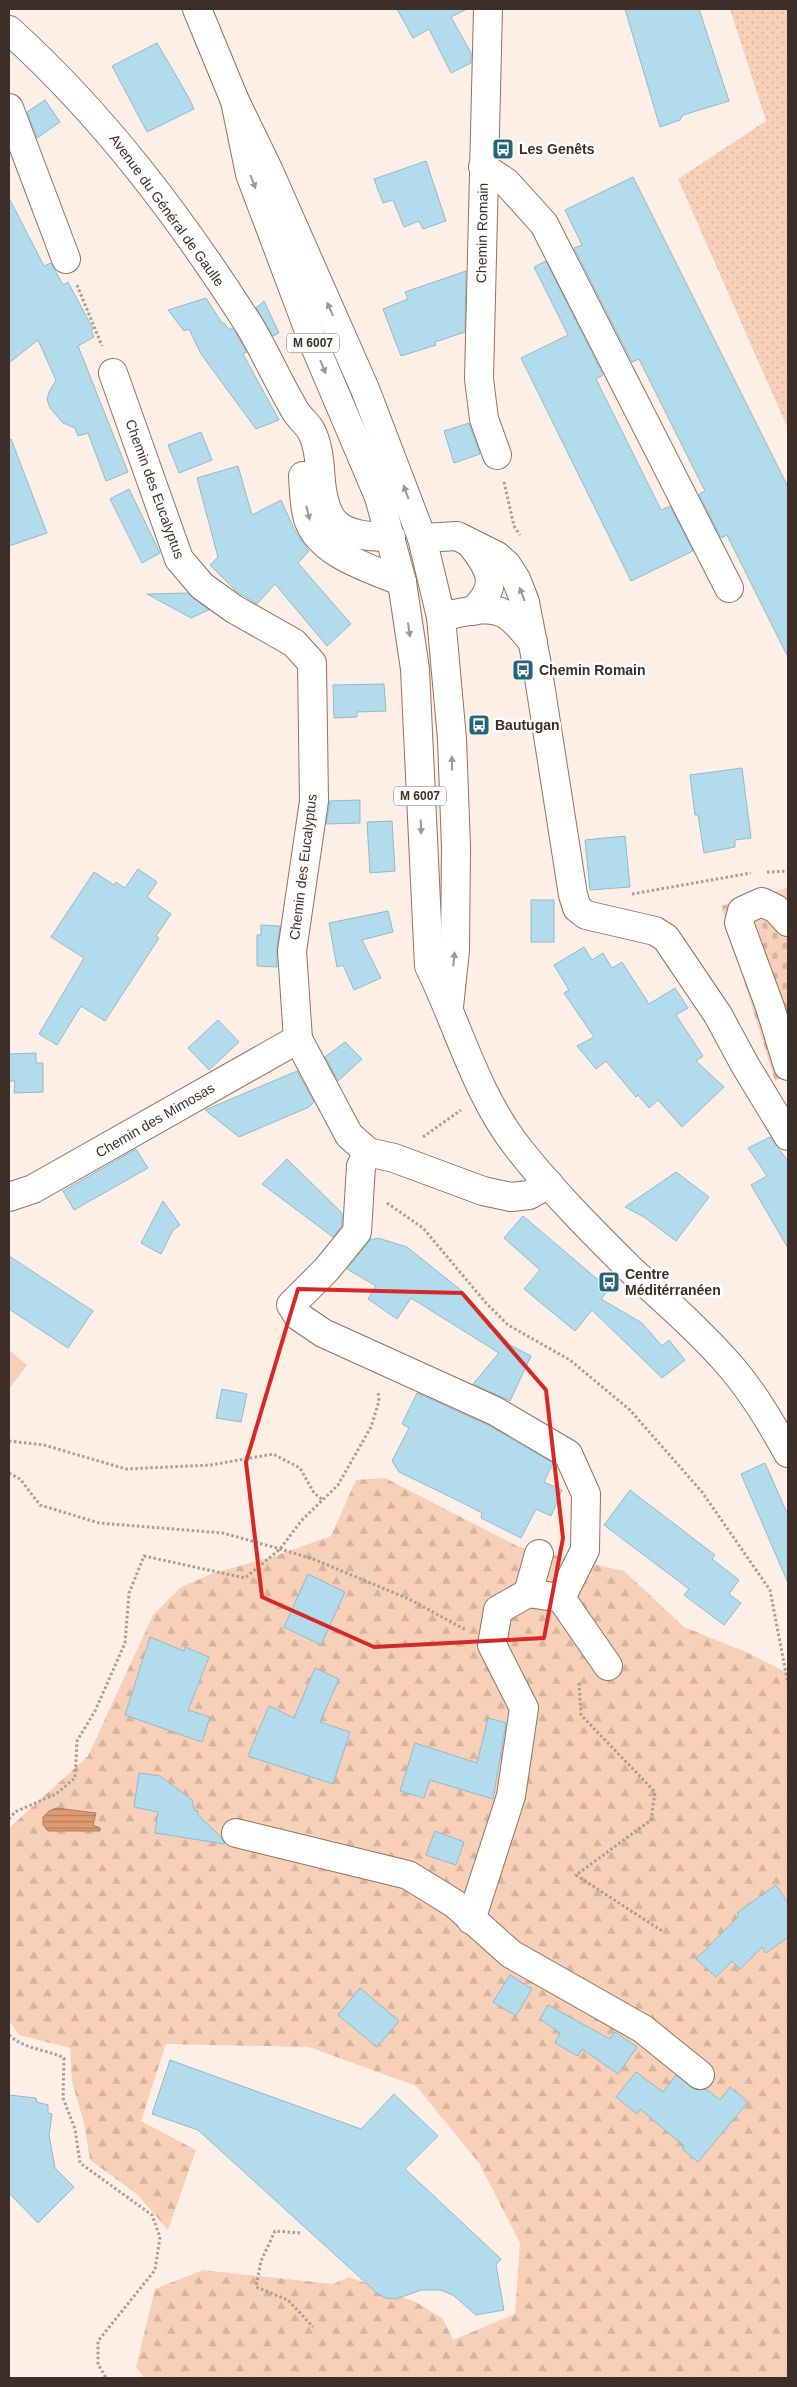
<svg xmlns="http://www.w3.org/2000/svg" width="797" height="2387" viewBox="0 0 797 2387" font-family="Helvetica,sans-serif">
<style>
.green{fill:url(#green-dots)}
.forest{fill:url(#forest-firs)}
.cemetery{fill:url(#cemetery-stones)}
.pitch{fill:#f7d0b7}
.water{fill:url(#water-rules);stroke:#ae7b59}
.building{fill:#b2dceb;stroke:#91bac9}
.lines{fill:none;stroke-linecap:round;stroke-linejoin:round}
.minor-casing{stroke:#91725e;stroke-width:30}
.major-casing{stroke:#91725e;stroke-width:30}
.path{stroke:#ab9c94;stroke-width:3;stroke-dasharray:2.5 2.5;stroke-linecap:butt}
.minor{stroke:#fff;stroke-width:28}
.major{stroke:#fff;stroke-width:28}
.oneway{fill:#9e9793}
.marked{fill:none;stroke:#d62828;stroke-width:4;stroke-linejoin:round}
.labels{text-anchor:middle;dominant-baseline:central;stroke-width:5;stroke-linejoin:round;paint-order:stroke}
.shield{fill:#fff;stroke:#776d68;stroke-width:1}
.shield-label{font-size:12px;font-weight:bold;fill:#3d2f27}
.poi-label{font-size:14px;font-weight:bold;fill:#3d2f27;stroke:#fff;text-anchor:start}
.street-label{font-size:14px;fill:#3d2f27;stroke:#fff}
</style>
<defs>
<pattern id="green-dots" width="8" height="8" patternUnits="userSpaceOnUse" patternTransform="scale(1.25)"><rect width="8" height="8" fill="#f7d0b7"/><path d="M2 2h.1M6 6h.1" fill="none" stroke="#d5b39d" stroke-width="1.8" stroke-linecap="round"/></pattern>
<pattern id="forest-firs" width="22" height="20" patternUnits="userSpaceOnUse" patternTransform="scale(1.25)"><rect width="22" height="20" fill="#f7d0b7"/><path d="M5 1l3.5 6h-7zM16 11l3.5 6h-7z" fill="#d5b39d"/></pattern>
<pattern id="cemetery-stones" width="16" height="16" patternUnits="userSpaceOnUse" patternTransform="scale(1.25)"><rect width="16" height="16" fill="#f7d0b7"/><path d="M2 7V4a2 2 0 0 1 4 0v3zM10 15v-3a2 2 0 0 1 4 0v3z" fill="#d5b39d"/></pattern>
<pattern id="water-rules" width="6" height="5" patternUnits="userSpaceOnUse" patternTransform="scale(1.25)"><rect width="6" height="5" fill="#de9b6f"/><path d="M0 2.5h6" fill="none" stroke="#b57f5b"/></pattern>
</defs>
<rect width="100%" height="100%" fill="#feefe6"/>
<path class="green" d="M730,9H788V429L678,179L766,121Z"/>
<path class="forest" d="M385,1478L519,1547L624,1571L684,1627L746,1652L788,1673V2378H144L136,2367L155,2289L203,2270L333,2284L349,2277L416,2302L443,2319L453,2340L515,2314L520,2243L479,2163L416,2086L309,2047L166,2044L141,2121L196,2150L168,2230L138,2195L90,2160L84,2123L72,2082L70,2048L19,2035L9,2020V1828L88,1756L153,1615L181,1587L214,1573L275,1556L331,1536L356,1480Z"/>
<path class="cemetery" d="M788,888V1075L775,1081L721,906Z"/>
<path class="pitch" d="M9,1350L27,1365L9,1389Z"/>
<path class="water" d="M56,1808L96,1813L93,1825L100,1828V1831H48L43,1825V1817L49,1811Z"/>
<g class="building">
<path d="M397,9H467L451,17L471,53V63L451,73L429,29L413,38Z"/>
<path d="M625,9H699L729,101L683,115L680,120L660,127Z"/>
<path d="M157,43L189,98L194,109L147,132L112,66Z"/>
<path d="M45,100L60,122L37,138L27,112Z"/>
<path d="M426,161L446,221L423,229L419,221L404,227L393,200L383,203L374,179Z"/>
<path d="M633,177L788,487V657L727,535L721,538L699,494L705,491L639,359L632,362L574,248L582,245L565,210Z"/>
<path d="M9,198L44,266L51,263L63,285L68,282L93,329L91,330L94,337L78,346L128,472L106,481L88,433L78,436L75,428L63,423L50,408L47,399L49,392L56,380L38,340L9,363Z"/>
<path d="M546,261L603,375L596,379L661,510L670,506L693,551L631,581L521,358L568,335L534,267Z"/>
<path d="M466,271L465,332L435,342L436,345L401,356L383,309L408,299L405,292Z"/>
<path d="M206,298L222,323H224L229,330L232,328L236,333L247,352L243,354L279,420L256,429L201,354L189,329L184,331L168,310Z"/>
<path d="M264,301L279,333L273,336L256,308Z"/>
<path d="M469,423L480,454L454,463L444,431Z"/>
<path d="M201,432L212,460L179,473L168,445Z"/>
<path d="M11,439L47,533L9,546V440Z"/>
<path d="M238,466L252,515L281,500L295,531L309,551L298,563L351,624L327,646L275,584L257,604L236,591L210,565L218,557L197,478Z"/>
<path d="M129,489L160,553L142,563L110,499Z"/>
<path d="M188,593L209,610L191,618L147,594Z"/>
<path d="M384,684L386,711L357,712V717L334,718L333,685Z"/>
<path d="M742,768L751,838L735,840V847L704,853L698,815H695L690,775Z"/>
<path d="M360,800V823L326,824L330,801Z"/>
<path d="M392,821L395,871L370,873L367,822Z"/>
<path d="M625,836L630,887L590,890L585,840Z"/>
<path d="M138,869L157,882L147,897L171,914L156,936L159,938L105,1021L81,1006L57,1045L39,1034L84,958L51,937L94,872L114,885L116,882L125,888Z"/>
<rect x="531" y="900" width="23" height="42"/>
<path d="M388,911L393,932L362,940L381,978L354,990L343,965L337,967L329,923Z"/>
<path d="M261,925L280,926L277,949V967L257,966V935H261Z"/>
<path d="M584,947L592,960L603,953L612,968L622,962L649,1004L675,988L688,1008L676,1015L703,1056L696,1061L724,1087L682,1127L658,1100L649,1108L638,1095L636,1097L606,1061L596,1069L577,1046L594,1037L564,993L569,990L554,965Z"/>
<path d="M218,1020L239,1042L209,1070L188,1048Z"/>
<path d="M345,1042L362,1059L338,1081L325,1057Z"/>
<path d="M36,1053V1063H43V1092L14,1093L15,1081H9V1054Z"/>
<path d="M297,1071L314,1102L309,1107L239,1137L205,1110Z"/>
<path d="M770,1137L788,1161V1248L751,1185L767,1176L748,1148Z"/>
<path d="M136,1149L148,1168L74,1210L63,1191Z"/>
<path d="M287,1159L342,1213V1226L333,1237L262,1184Z"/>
<path d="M676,1172L709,1197L676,1241L644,1217L625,1207Z"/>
<path d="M163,1201L180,1225L173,1230L161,1254L141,1243Z"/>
<path d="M523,1216L609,1289L601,1299L642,1323L662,1346L669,1340L685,1360L662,1378L592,1310L575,1331L524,1289L540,1270L504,1238Z"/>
<path d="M378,1238L407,1247L462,1291L510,1345L531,1356L510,1401L473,1384L499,1353L411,1298L397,1319L368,1299L376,1286L347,1269L370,1240Z"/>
<path d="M9,1256L93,1311L68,1348L9,1309Z"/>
<path d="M222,1389L247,1394L241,1422L216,1418Z"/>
<path d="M417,1393L488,1425L553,1463L544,1482L562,1490L551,1516L536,1509L521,1538L481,1518L482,1513L463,1503L399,1472L392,1461L409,1428L402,1424Z"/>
<path d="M765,1463L788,1515V1583L741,1474Z"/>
<path d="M630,1490L715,1555L712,1559L739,1580L729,1594L741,1603L724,1625L684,1595L689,1589L604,1525Z"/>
<path d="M308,1574L345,1592L321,1645L284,1627Z"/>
<path d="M150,1637L184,1651L185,1647L209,1657L188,1710L210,1717L202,1742L125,1715Z"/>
<path d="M315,1668L339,1679L320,1722L350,1732L333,1784L248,1756L269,1706L294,1718Z"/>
<path d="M488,1718L506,1723L493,1799L430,1780L424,1798L400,1791L415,1743L477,1763Z"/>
<path d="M139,1773L160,1776L179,1790L192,1800L194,1810L198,1811V1815L221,1837L225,1844L155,1833L158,1812L134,1807Z"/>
<path d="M435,1831L464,1842L456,1865L426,1855Z"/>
<path d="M776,1885L788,1903V1937L766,1953L762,1947L740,1969L732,1961L716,1977L696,1959L739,1916L737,1913Z"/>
<path d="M510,1975L532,1989L516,2016L493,2002Z"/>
<path d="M360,1988L399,2021L377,2047L338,2015Z"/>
<path d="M548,2005L610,2039L615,2032L637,2047L618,2074L582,2049L578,2056L555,2043L560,2033L540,2019Z"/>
<path d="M170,2060L361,2129L394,2094L438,2136L405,2169L501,2259L496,2265L504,2310L476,2315L453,2295L440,2290H421L396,2299L386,2298L377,2293L198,2130L152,2114Z"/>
<path d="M636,2072L663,2092L676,2075L691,2087L698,2090L706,2089L720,2100L730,2087L748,2102L698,2162L682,2149L684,2146L640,2109L637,2114L616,2097Z"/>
<path d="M9,2095L36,2098L37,2102L48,2105V2113L52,2114L49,2135L55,2168L74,2187L38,2223L9,2193Z"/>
</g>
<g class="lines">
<g class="minor-casing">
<g id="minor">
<path d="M488,9L479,379L484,419L497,455"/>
<path d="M9,30C104,116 180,217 249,325C266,353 279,384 296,412C300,418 306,423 310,429C317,440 319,456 320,469C323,524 336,537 391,537"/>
<path d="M9,108L66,259"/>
<path d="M483,167L506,182L544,224L729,588"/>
<path d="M113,373L179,559L202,586L234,609L294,643L312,663L314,801L292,951L298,1039L349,1135L368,1152L394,1158L483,1191L511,1197L529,1195L549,1184"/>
<path d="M303,476C304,490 304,506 308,519C320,555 370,568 402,582"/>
<path d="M422,538L457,536L497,556L507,565L516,579L525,602L537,665L573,895L577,908L586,915L655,931L666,938L718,1015L745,1065L788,1136"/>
<path d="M471,544C491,570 500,585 473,611"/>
<path d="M441,617C461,613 490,603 508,616C517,622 525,633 533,642"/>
<path d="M788,922L776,909L762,902L742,911L739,923L770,1007L788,1066"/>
<path d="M368,1152L361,1166L357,1232L326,1270L291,1305L298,1316L323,1333L495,1411L568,1454L586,1494L585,1550L561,1598L528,1593L498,1610L492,1645L524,1708L511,1796L471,1920"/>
<path d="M9,1197L33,1189L298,1039"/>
<path d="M528,1593L539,1554"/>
<path d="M561,1598L608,1666"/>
<path d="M236,1833L408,1875L455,1904L511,1954L643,2029L700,2075"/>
</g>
</g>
<g class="major-casing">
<g id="major">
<path d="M197,9L235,101L268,169L365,389L422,538L441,617L452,739L456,847L455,950L449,1007"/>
<path d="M235,101L250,174L314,344L379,497L402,582L415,669L429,966C459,1027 476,1095 519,1149C552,1191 591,1230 629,1268C664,1300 701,1332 732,1368C754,1394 771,1423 788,1453"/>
</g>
</g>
<g class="path">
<path d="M77,285L102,346"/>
<path d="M504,482L514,526L520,535"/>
<path d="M767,872L788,871"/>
<path d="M632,894L751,873"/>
<path d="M423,1137L461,1110"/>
<path d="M387,1203L423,1228L486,1303L508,1325L570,1360L630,1410L702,1492L770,1590L788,1684"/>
<path d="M9,1441L44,1445L126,1469L211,1465L273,1454L300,1468L314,1493L323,1500"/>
<path d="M9,1473L20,1479L40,1505L99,1523L223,1533L280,1549L313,1559L409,1599L466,1630"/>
<path d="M579,1683L581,1715L655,1792L651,1820L576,1875L662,1931"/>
<path d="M9,1819L15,1812L56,1794L75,1778L77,1741L95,1711L125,1643L129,1593L144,1556L245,1578L280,1549L301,1521L338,1485L371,1427L379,1401L378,1391"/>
<path d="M9,2035C24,2049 45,2049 64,2058L63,2098L75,2129L80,2163L152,2215L160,2237L155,2270L98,2341V2364L106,2378"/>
<path d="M300,2233L275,2231L261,2261L256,2287L288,2300L313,2327"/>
</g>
<use href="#minor" class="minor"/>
<use href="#major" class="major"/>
</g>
<defs><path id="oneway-solid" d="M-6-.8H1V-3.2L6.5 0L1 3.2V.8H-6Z" transform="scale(1.25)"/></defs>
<g class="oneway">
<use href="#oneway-solid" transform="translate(253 182) rotate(69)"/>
<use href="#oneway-solid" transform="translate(330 309) rotate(-114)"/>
<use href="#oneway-solid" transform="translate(323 367) rotate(68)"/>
<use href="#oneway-solid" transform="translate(406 492) rotate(-110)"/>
<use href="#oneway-solid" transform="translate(308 513) rotate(77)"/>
<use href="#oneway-solid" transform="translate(522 594) rotate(-111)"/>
<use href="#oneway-solid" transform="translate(409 630) rotate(82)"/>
<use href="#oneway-solid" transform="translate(452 763) rotate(-91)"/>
<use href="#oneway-solid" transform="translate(421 827) rotate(88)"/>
<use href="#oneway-solid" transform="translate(454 959) rotate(-84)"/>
</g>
<path class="marked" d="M298,1289L462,1293L546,1390L563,1538L544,1638L374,1647L262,1597L246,1462Z"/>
<defs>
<g id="bus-square" transform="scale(1.125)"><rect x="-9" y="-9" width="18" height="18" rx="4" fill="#25657a" stroke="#fff"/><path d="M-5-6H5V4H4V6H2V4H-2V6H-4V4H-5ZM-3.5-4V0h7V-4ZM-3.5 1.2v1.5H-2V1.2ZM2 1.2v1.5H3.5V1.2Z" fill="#fff"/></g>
</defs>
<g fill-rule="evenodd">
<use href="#bus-square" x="503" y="149"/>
<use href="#bus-square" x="523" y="670"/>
<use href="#bus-square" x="479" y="725"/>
<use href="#bus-square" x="609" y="1282"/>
</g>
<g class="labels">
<g class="shield">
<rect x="287" y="333.5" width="52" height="19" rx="4"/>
<rect x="394" y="786.5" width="52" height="19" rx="4"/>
</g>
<g class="shield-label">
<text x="313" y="343">M 6007</text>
<text x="420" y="796">M 6007</text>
</g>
<g class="poi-label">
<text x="519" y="149">Les Genêts</text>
<text x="539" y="670">Chemin Romain</text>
<text x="495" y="725">Bautugan</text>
<text x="625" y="1274">Centre<tspan x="625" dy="16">Méditérranéen</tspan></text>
</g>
<g class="street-label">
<text transform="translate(167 210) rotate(54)">Avenue du Général de Gaulle</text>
<text transform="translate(482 233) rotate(-89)">Chemin Romain</text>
<text transform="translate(155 489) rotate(70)">Chemin des Eucalyptus</text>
<text transform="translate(303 867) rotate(-83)">Chemin des Eucalyptus</text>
<text transform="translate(155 1120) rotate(-30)">Chemin des Mimosas</text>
</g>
</g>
<rect width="797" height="2387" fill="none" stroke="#3d2f27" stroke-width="20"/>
</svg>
